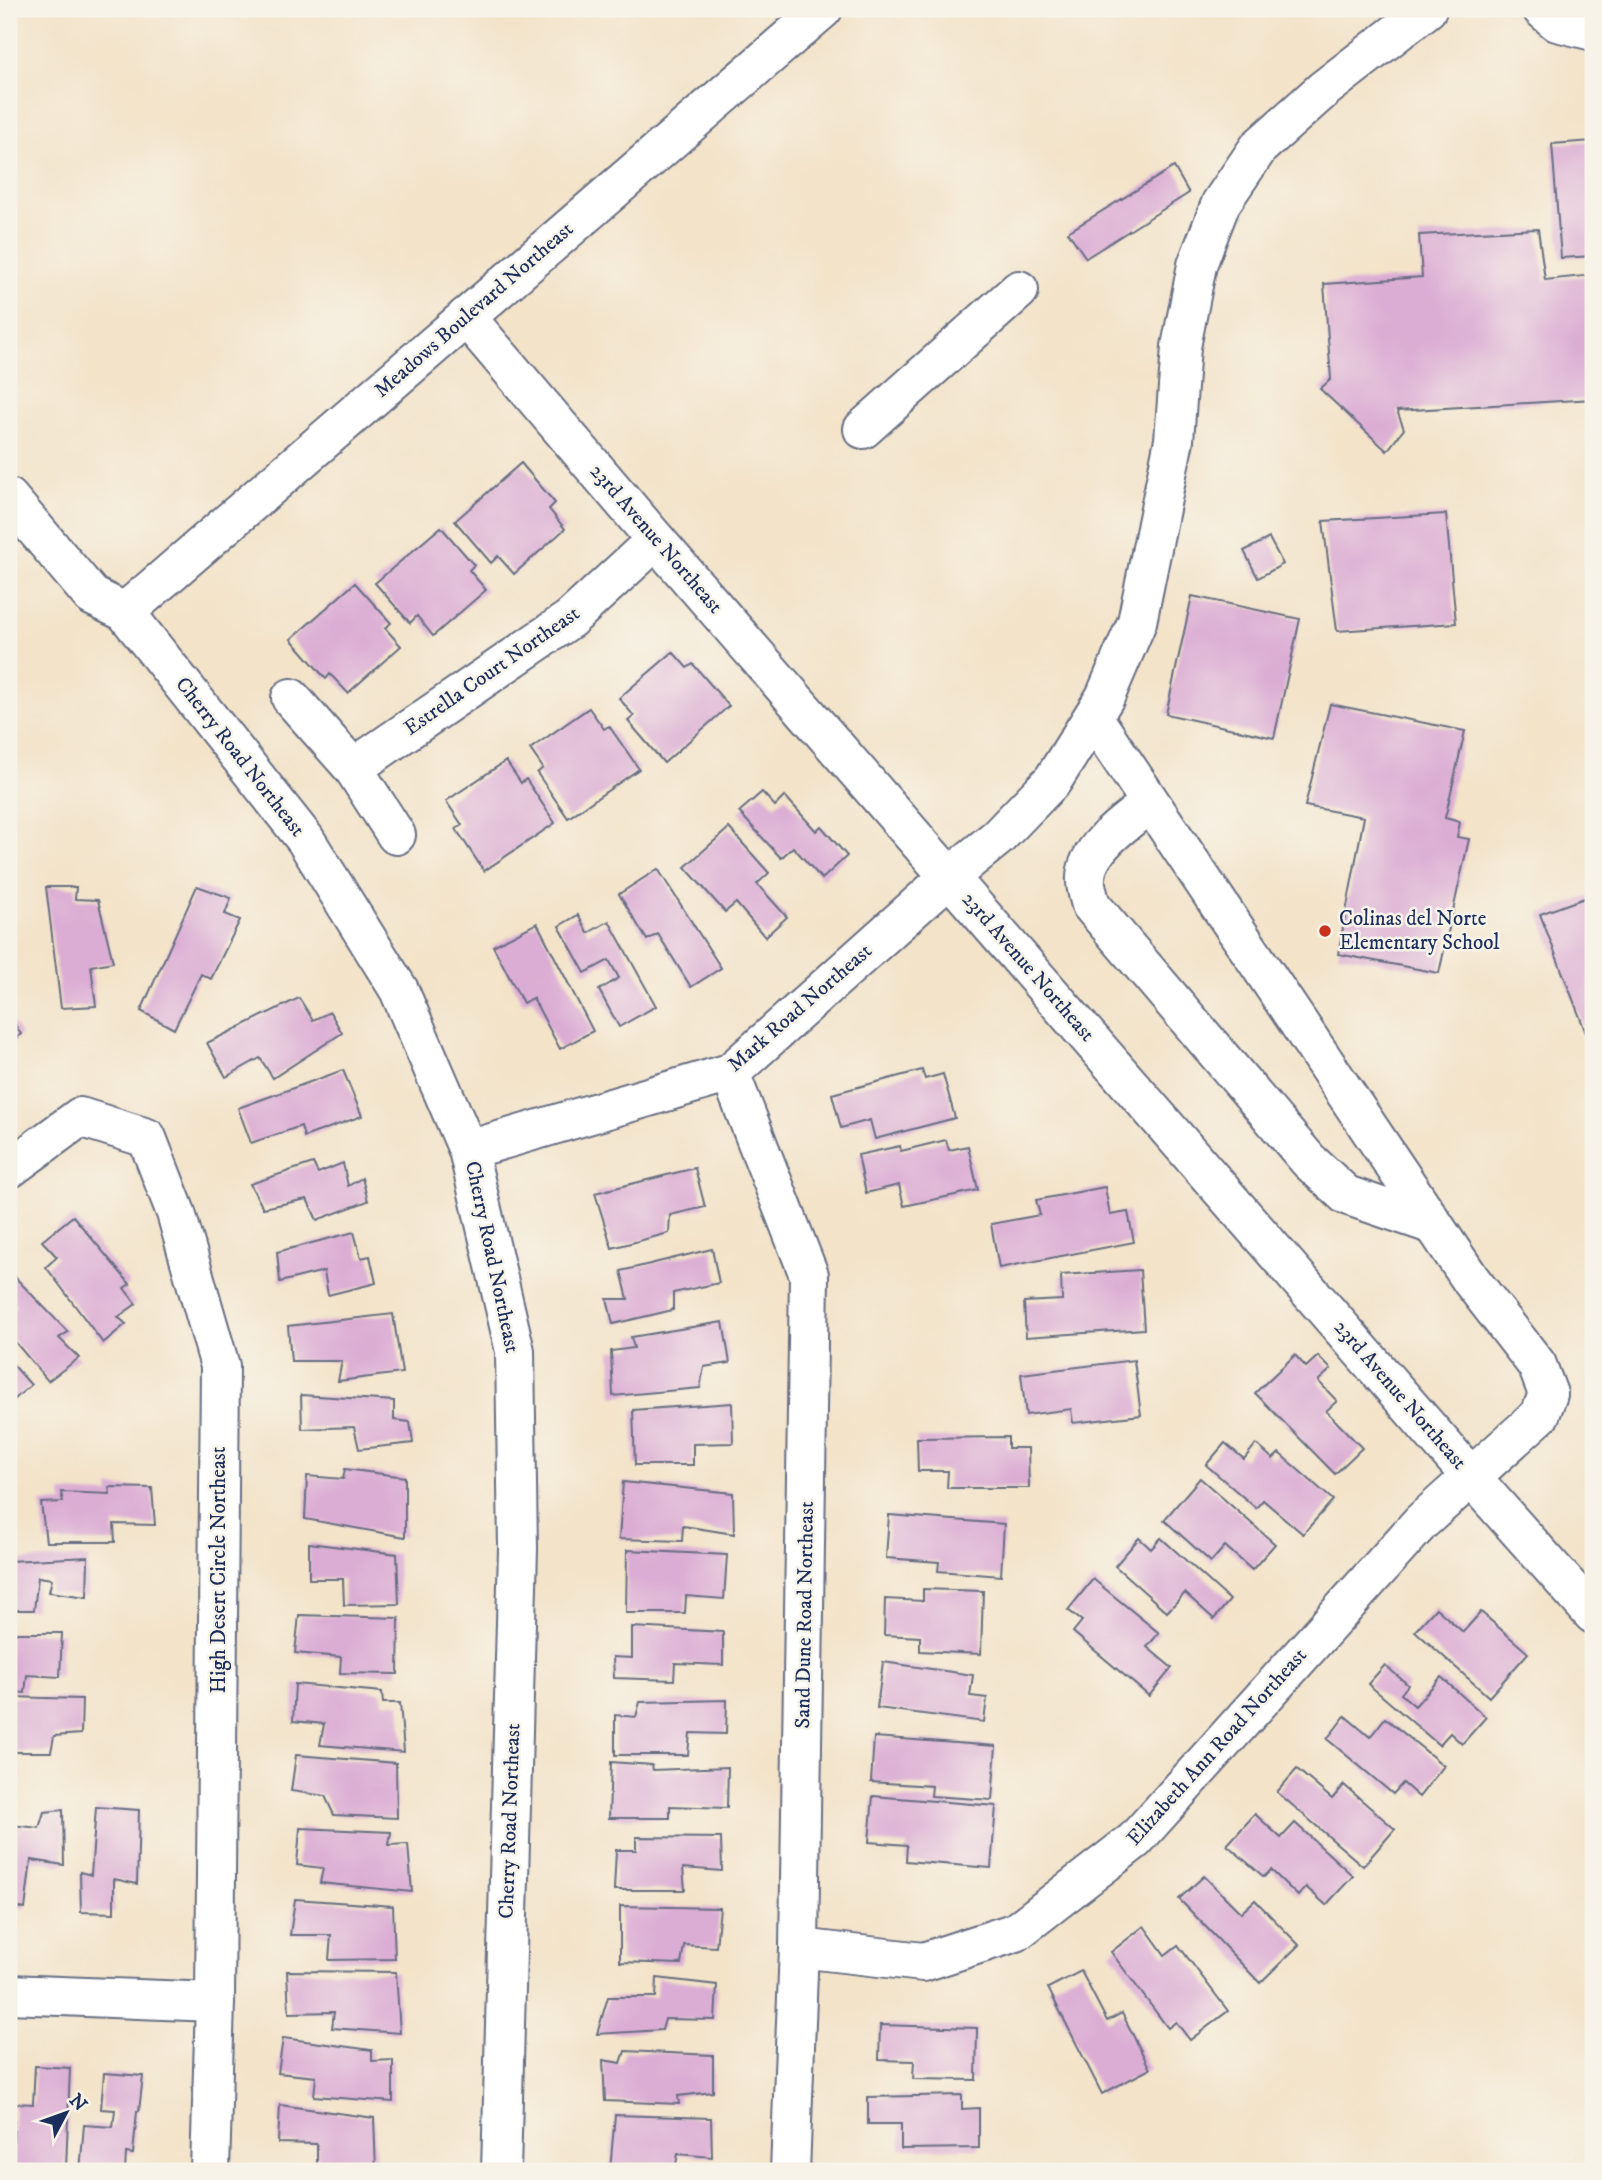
<svg xmlns="http://www.w3.org/2000/svg" width="1602" height="2180" viewBox="0 0 1602 2180" font-family="'IM FELL DW Pica',serif">
<style>
.building{fill:#dbadd4}
.lines{fill:none;stroke-linecap:round;stroke-linejoin:round}
.minor-casing{stroke:#676e83;stroke-width:42}
.minor{stroke:#fff;stroke-width:38}
.poi-dot{fill:#c8321e;stroke:#f7f3e8;stroke-width:2.5}
.labels{text-anchor:middle;dominant-baseline:central;stroke-width:5;stroke-linejoin:round;paint-order:stroke}
.street-label{font-size:21px;fill:#1b2f5e;stroke:#f7f3e8}
.poi-label{font-size:21px;fill:#1b2f5e;stroke:#f7f3e8;text-anchor:start}
</style>
<rect width="100%" height="100%" fill="#f7f3e8"/>
<filter id="ink" filterUnits="userSpaceOnUse"><feTurbulence type="fractalNoise" baseFrequency=".0143" numOctaves="2"/><feDisplacementMap in="SourceGraphic" scale="14" xChannelSelector="R" yChannelSelector="G"/><feConvolveMatrix kernelMatrix="1 2 1 2 8 2 1 2 1" color-interpolation-filters="sRGB"/></filter>
<filter id="wash" filterUnits="userSpaceOnUse"><feTurbulence type="fractalNoise" baseFrequency=".00686" numOctaves="4" result="noise"/><feDisplacementMap in="SourceGraphic" scale="28" xChannelSelector="R" yChannelSelector="G"/><feGaussianBlur stdDeviation="1.57" result="paint"/><feColorMatrix in="noise" values="0 0 0 0 0 0 0 0 0 0 0 0 0 0 0 0 0 1.4 0 .05"/><feComposite in="paint" operator="in"/></filter>
<g filter="url(#wash)">
<rect width="100%" height="100%" fill="#f3e3c9"/>
<g id="blocks">
<g class="building">
<path d="M1593,141V256L1561,258L1552,144Z"/>
<path d="M1174,167L1189,193L1086,258L1068,232Z"/>
<path d="M1538,229L1545,280L1593,275V399L1397,411L1404,429L1387,451L1320,389L1331,379L1324,284L1422,277L1419,235Z"/>
<path d="M521,463L555,503L549,509L565,529L514,574L498,556L491,563L455,521Z"/>
<path d="M1446,514L1456,623L1337,631L1323,521Z"/>
<path d="M441,527L474,565L469,570L486,590L433,636L417,616L410,623L375,583Z"/>
<path d="M1269,538L1283,564L1258,578L1244,551Z"/>
<path d="M355,583L391,623L385,628L401,646L348,693L330,674L326,679L291,639Z"/>
<path d="M1192,596L1300,619L1274,738L1166,714Z"/>
<path d="M673,652L687,668L693,664L729,706L664,763L628,721L634,716L619,698Z"/>
<path d="M1330,704L1465,731L1445,818L1460,822L1457,837L1469,839L1439,973L1338,954L1364,817L1305,806Z"/>
<path d="M589,708L604,729L609,726L639,769L568,818L537,773L543,768L530,749Z"/>
<path d="M506,761L521,783L526,779L555,823L484,871L456,829L462,825L446,801Z"/>
<path d="M762,792L775,806L785,796L816,831L821,826L847,856L822,879L793,847L781,858L739,812Z"/>
<path d="M729,828L769,873L757,884L787,917L765,937L736,903L725,912L685,867Z"/>
<path d="M658,869L721,968L691,987L658,934L647,940L619,894Z"/>
<path d="M197,886L231,898L225,914L240,920L211,979L201,974L174,1029L141,1011Z"/>
<path d="M46,887H76L75,899L98,900L113,962L91,966L96,1006L61,1008Z"/>
<path d="M1593,895V1045L1591,1046L1540,914Z"/>
<path d="M578,915L588,933L609,921L656,1006L619,1027L599,990L619,978L609,960L585,973L559,926Z"/>
<path d="M537,923L593,1031L560,1049L533,998L523,1003L493,946Z"/>
<path d="M299,998L313,1020L330,1012L342,1033L273,1078L260,1058L226,1077L207,1043Z"/>
<path d="M9,1016L21,1034L9,1045Z"/>
<path d="M343,1070L362,1116L304,1137L301,1126L251,1143L238,1108Z"/>
<path d="M922,1070L925,1079L943,1074L955,1118L875,1139L870,1120L841,1128L832,1094Z"/>
<path d="M946,1140L949,1150L968,1146L978,1190L904,1206L899,1185L866,1193L858,1155L900,1146L901,1151Z"/>
<path d="M313,1163L318,1173L343,1163L348,1186L362,1178L368,1201L317,1220L307,1199L263,1208L250,1184Z"/>
<path d="M695,1168L705,1207L670,1215L669,1233L612,1248L595,1193Z"/>
<path d="M1105,1187L1110,1215L1128,1212L1134,1242L999,1268L991,1224L1040,1215L1036,1200Z"/>
<path d="M73,1216L130,1284L124,1288L136,1304L118,1317L126,1324L103,1343L46,1267L57,1257L42,1241Z"/>
<path d="M354,1232L361,1258L370,1256L376,1283L328,1295L324,1271L280,1282L277,1252Z"/>
<path d="M712,1249L719,1283L673,1293V1310L613,1324L607,1299H628L621,1271Z"/>
<path d="M1140,1270L1144,1329L1026,1337L1024,1302L1062,1300L1061,1275Z"/>
<path d="M9,1271L68,1332L59,1338L79,1358L48,1381L9,1335V1311L16,1306L9,1297Z"/>
<path d="M393,1314L402,1373L338,1381L342,1361H291L288,1326Z"/>
<path d="M723,1322L730,1363L704,1367L700,1388L613,1396L611,1351L634,1348L631,1337Z"/>
<path d="M1295,1355L1306,1367L1318,1356L1331,1369L1318,1381L1337,1401L1326,1411L1362,1448L1335,1474L1255,1393Z"/>
<path d="M9,1360L31,1385L9,1404Z"/>
<path d="M1134,1360L1141,1415L1073,1423L1071,1409L1026,1415L1021,1374Z"/>
<path d="M301,1395L394,1401V1420L410,1422L413,1443L359,1449L354,1427L302,1429Z"/>
<path d="M732,1403L733,1443L693,1444V1465H635L633,1410Z"/>
<path d="M1008,1437V1448H1028L1029,1488H947L948,1471H918L917,1438Z"/>
<path d="M1225,1443L1244,1459L1256,1444L1273,1459L1279,1453L1333,1500L1303,1534L1263,1500L1256,1508L1206,1465Z"/>
<path d="M345,1469L405,1477V1537L305,1519L307,1476L343,1479Z"/>
<path d="M1200,1478L1275,1544L1252,1570L1225,1546L1211,1562L1164,1520Z"/>
<path d="M623,1482L733,1493L734,1534L683,1526L682,1541L619,1539Z"/>
<path d="M109,1487L152,1488L155,1525L114,1524L115,1542H46L41,1503L63,1502L61,1492L110,1494Z"/>
<path d="M889,1515L1004,1524L1001,1576L938,1571L939,1562L886,1558Z"/>
<path d="M1139,1538L1151,1549L1161,1538L1230,1600L1214,1619L1185,1593L1167,1612L1115,1566Z"/>
<path d="M309,1543L397,1554L399,1604L344,1605L343,1579H309Z"/>
<path d="M627,1550L727,1555L724,1599L686,1596L685,1613H626Z"/>
<path d="M88,1557L87,1597L49,1592L52,1579L38,1577L34,1610H9V1561Z"/>
<path d="M1093,1579L1159,1633L1147,1647L1172,1668L1149,1696L1073,1632L1082,1621L1068,1610Z"/>
<path d="M923,1589L983,1591L981,1654L920,1651V1637L884,1635L885,1599L923,1601Z"/>
<path d="M1436,1608L1463,1632L1481,1612L1528,1653L1489,1697L1415,1631Z"/>
<path d="M299,1615L399,1618L398,1674L340,1673L341,1657L295,1653Z"/>
<path d="M632,1627L723,1632V1665L675,1663L674,1680L614,1678L613,1657L632,1658Z"/>
<path d="M9,1633H62L60,1677L27,1675L25,1693L9,1691Z"/>
<path d="M883,1662L973,1675L970,1696L987,1698L984,1722L877,1708Z"/>
<path d="M1385,1665L1408,1685L1401,1694L1415,1706L1441,1677L1486,1717L1462,1744L1450,1733L1439,1745L1368,1684Z"/>
<path d="M295,1684L382,1692L383,1703H400L404,1752L320,1745L324,1724L293,1721Z"/>
<path d="M9,1697L82,1699L81,1734L54,1736L51,1752H9Z"/>
<path d="M727,1700L726,1734L690,1733L688,1755H615V1715L636,1717L640,1702Z"/>
<path d="M1345,1716L1370,1737L1385,1718L1444,1766L1419,1797L1403,1783L1393,1794L1327,1739Z"/>
<path d="M874,1737L996,1746L992,1800L931,1796L932,1786L871,1782Z"/>
<path d="M296,1755L396,1763L397,1818L334,1815L325,1796L291,1791Z"/>
<path d="M611,1762L652,1765L653,1770L728,1767L727,1808L670,1806V1818H609Z"/>
<path d="M1297,1769L1332,1799L1344,1785L1395,1829L1363,1866L1277,1792Z"/>
<path d="M873,1796L996,1806L991,1868L906,1861L907,1845L869,1842Z"/>
<path d="M96,1807L139,1810L137,1884L114,1879V1913L81,1912L80,1872L91,1875Z"/>
<path d="M63,1810L64,1865L31,1860L25,1909L12,1906V1825L39,1828L44,1812Z"/>
<path d="M1255,1814L1281,1838L1295,1823L1353,1876L1326,1905L1306,1887L1298,1896L1271,1870L1264,1877L1227,1845Z"/>
<path d="M300,1828L391,1832L389,1845L408,1844L412,1892L320,1883L323,1868L297,1865Z"/>
<path d="M636,1837L721,1838L722,1871L683,1868L685,1890H614L616,1850H636Z"/>
<path d="M1204,1876L1241,1913L1255,1900L1299,1945L1260,1983L1179,1899Z"/>
<path d="M295,1899L393,1906L395,1959L329,1960L331,1935H290Z"/>
<path d="M620,1906L720,1908L716,1947L684,1945L681,1964L620,1962Z"/>
<path d="M1144,1926L1165,1955L1178,1945L1228,2011L1190,2040L1176,2022L1168,2028L1111,1952Z"/>
<path d="M287,1971L396,1972L400,2033L332,2028L334,2012L289,2013Z"/>
<path d="M1081,1971L1107,2021L1122,2013L1150,2069L1102,2094L1048,1988Z"/>
<path d="M657,1978L717,1985L715,2020L665,2019L662,2030L597,2034L608,1997H656Z"/>
<path d="M880,2025L977,2028L976,2080L913,2079L914,2061L879,2060Z"/>
<path d="M283,2038L372,2050V2061L393,2060V2102L314,2096L316,2077L278,2073Z"/>
<path d="M625,2051L713,2055V2092L678,2096L679,2104L605,2101L603,2060L621,2063Z"/>
<path d="M35,2066L70,2068L66,2168L12,2166L15,2103L33,2104Z"/>
<path d="M104,2073L143,2076L139,2111H137L133,2154L126,2153L125,2171H80L84,2125L113,2127L115,2110L101,2109Z"/>
<path d="M962,2095V2109L979,2108V2148L901,2149V2124H868V2097Z"/>
<path d="M280,2105L374,2118L376,2171L317,2168V2144L278,2143Z"/>
<path d="M615,2115L711,2118L712,2157L678,2154L675,2170H610Z"/>
<path d="M865,2165L946,2169V2171H864Z"/>
</g>
</g>
</g>
<g filter="url(#ink)">
<use href="#blocks" fill-opacity="0" stroke="#676e83" stroke-width="2"/>
<g class="lines">
<g class="minor-casing">
<g id="minor">
<path d="M1542,9L1557,22L1593,31"/>
<path d="M466,317L656,540L1471,1477L1593,1614"/>
<path d="M863,429L1019,290"/>
<path d="M9,498L92,596L125,612L305,839L399,990L468,1150L515,1351L518,1549L501,2171"/>
<path d="M125,612L823,9"/>
<path d="M291,698L353,768L396,835"/>
<path d="M353,768L570,619L656,540"/>
<path d="M1150,803C1129,820 1086,848 1086,878C1085,886 1089,897 1091,905L1309,1161L1346,1195L1434,1225"/>
<path d="M730,1073L809,1275L799,1948L790,2171"/>
<path d="M468,1150L730,1073L950,876L998,837L1053,780L1105,697L1137,622L1174,440L1181,347L1197,265L1221,203L1259,147L1324,89L1427,9"/>
<path d="M9,1169L80,1117L147,1138L176,1213L220,1366L215,2002L210,2171"/>
<path d="M799,1948L923,1962L1016,1932L1135,1840L1421,1522L1540,1415L1548,1394L1537,1365L1471,1280L1093,717"/>
<path d="M9,1994L215,2002"/>
</g>
</g>
<use href="#minor" class="minor"/>
</g>
</g>
<circle class="poi-dot" cx="1325" cy="931" r="7"/>
<g class="labels">
<g class="street-label">
<text transform="translate(474 310) rotate(-41)">Meadows Boulevard Northeast</text>
<text transform="translate(656 539) rotate(49)">23rd Avenue Northeast</text>
<text transform="translate(492 671) rotate(-35)">Estrella Court Northeast</text>
<text transform="translate(240 757) rotate(52)">Cherry Road Northeast</text>
<text transform="translate(1028 967) rotate(49)">23rd Avenue Northeast</text>
<text transform="translate(800 1008) rotate(-41)">Mark Road Northeast</text>
<text transform="translate(492 1257) rotate(78)">Cherry Road Northeast</text>
<text transform="translate(1400 1395) rotate(49)">23rd Avenue Northeast</text>
<text transform="translate(219 1570) rotate(-90)">High Desert Circle Northeast</text>
<text transform="translate(805 1615) rotate(-89)">Sand Dune Road Northeast</text>
<text transform="translate(1217 1747) rotate(-48)">Elizabeth Ann Road Northeast</text>
<text transform="translate(510 1821) rotate(-88)">Cherry Road Northeast</text>
</g>
<g class="poi-label">
<text x="1339" y="919">Colinas del Norte<tspan x="1339" dy="24">Elementary School</tspan></text>
</g>
</g>
<rect width="1602" height="2180" fill="none" stroke="#f7f3e8" stroke-width="35"/>
<g transform="translate(66 2113) rotate(49)" stroke="#f7f3e8" stroke-width="5" paint-order="stroke">
<path d="M0-5L12 26L0 18L-12 26Z" fill="#1b2f5e"/>
<text y="-10" font-size="19" font-weight="bold" text-anchor="middle" fill="#1b2f5e">N</text>
</g>
</svg>
